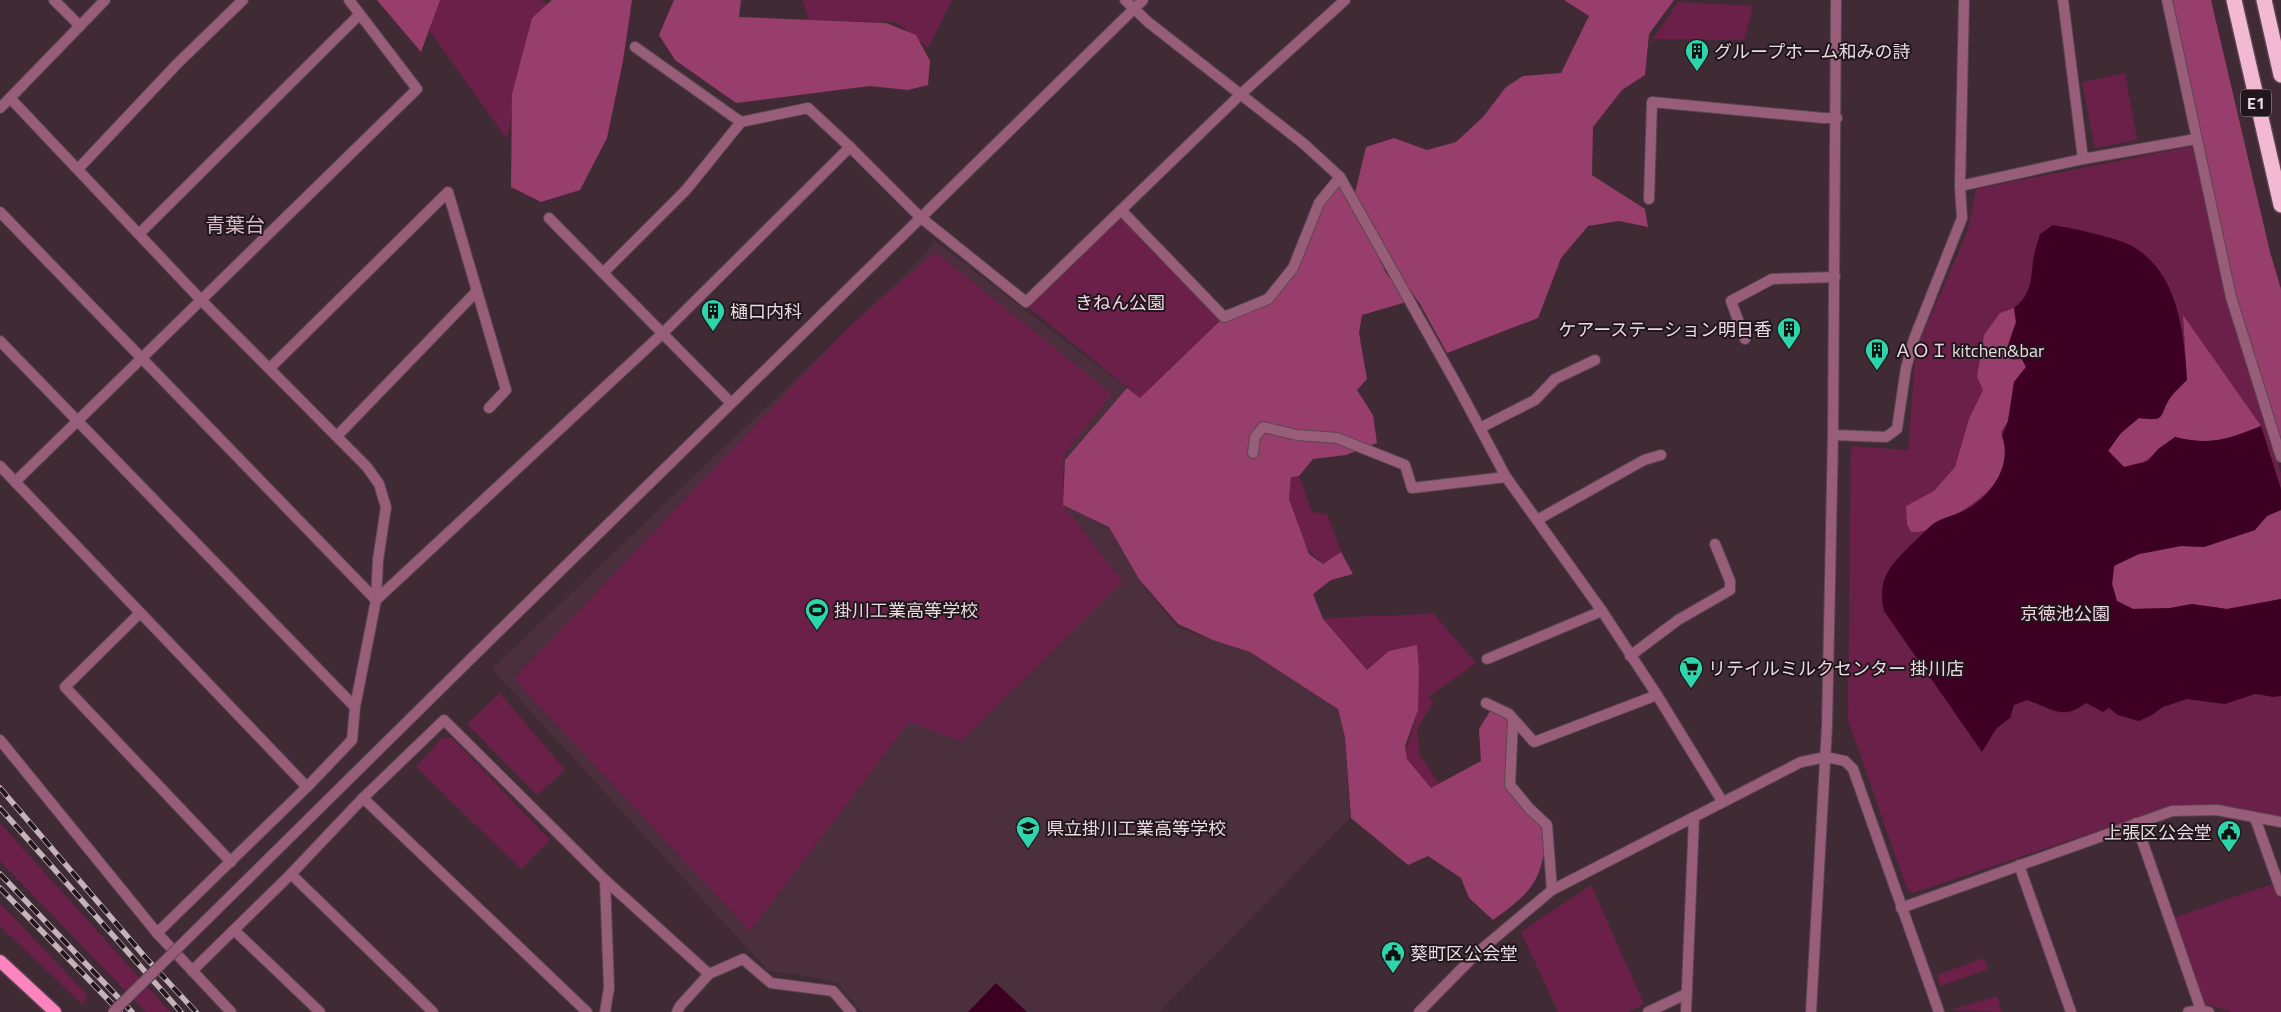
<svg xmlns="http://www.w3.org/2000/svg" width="2281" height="1012" viewBox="0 0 2281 1012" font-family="'Titillium Web','Noto Sans JP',sans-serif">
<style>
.built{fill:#4c2f3d}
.green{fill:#6b2049}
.forest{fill:#973e6c}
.water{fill:#3d0023}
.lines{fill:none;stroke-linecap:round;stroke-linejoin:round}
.minor-casing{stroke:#5b4650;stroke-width:12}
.tertiary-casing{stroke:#5b4650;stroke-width:12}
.primary-casing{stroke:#5b4650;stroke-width:15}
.motorway-casing{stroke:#5b4650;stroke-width:18}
.minor{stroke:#985d79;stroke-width:10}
.tertiary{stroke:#985d79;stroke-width:10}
.primary{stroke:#fd84bf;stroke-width:12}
.motorway{stroke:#f3b8d2;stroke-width:15}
.rail-casing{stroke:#c4b3ba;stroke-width:5.5}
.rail{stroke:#20161b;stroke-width:4;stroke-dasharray:11;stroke-linecap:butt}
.tertiary-bridge-casing{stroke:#5b4650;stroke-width:12;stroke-linecap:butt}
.tertiary-bridge{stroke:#985d79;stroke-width:10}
.labels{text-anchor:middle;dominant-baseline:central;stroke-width:4;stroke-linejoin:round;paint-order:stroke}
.shield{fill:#20161b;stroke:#ada0a6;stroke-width:1}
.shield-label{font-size:16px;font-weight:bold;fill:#eadbe1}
.poi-label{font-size:18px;fill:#eadbe1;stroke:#20161b;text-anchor:start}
.park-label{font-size:18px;fill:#f1d7e2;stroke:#20161b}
.quarter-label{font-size:20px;fill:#d5b8c4;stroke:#20161b}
</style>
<rect width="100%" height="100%" fill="#402a34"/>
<path class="built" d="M935,241L1127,388L1065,460L1061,486L1063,505L1109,527L1139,579L1176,627L1250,652L1338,709L1345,737L1350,818L1159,1012H862L837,983L798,974L768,971L492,669L921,259Z"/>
<g class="green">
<path d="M437,0H540L548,4L530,24L507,139L429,30Z"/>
<path d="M802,0H952L928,48L896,22L809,20Z"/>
<path d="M1678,2L1753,6L1744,40L1653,39Z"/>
<path d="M2125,73L2137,140L2095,148L2082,82Z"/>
<path d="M2194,146L2227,300L2281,473V821L2166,808L1913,893L1907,889L1848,720L1851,446L1908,450L1916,350L1968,230L1976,189Z"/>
<path d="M1121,210L1221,320L1140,398L1027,306Z"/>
<path d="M935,252L1112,394L1063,456V505L1123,582L961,741L909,722L750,931L514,679L850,326Z"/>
<path d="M1291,476H1299L1312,512L1327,514L1341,552L1323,564L1307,549L1289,499Z"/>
<path d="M1433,613L1476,663L1428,697L1434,700L1417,729L1420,755L1439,784L1431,788L1406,759V751L1418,710L1367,670L1323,619C1359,615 1396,617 1433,613Z"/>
<path d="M500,693L565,770L537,795L467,724Z"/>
<path d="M442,738H452L550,840L521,869L416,767Z"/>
<path d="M0,823L170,1012H146L0,861Z"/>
<path d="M2278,882L2281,889V1012H2231L2199,1002L2170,919Z"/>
<path d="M1591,885L1644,1004L1628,1012H1558L1521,932Z"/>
<path d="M0,903L87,995L83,1005L0,926Z"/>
<path d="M1984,958L1988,969L1941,986L1937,975Z"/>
<path d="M1997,996L2002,1012L1950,1010Z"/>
</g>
<g class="forest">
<path d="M377,0H440L421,52Z"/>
<path d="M552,0H632L623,61L607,138L580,190L541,202L511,187L512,94L532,18Z"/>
<path d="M674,0H741L739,17L886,23L916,35L930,61L928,85L908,90L870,86L736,103L675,60L659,35Z"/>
<path d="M1564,0H1674L1649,34L1645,75L1622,90L1593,127L1592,175L1645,209L1648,227L1619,221L1588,226L1561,258L1538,318L1447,353L1420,304L1377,243L1353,201L1366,147L1394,138L1427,150L1456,142L1483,117L1506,87L1523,76L1561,73L1589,16Z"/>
<path d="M2169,0H2211L2270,252L2281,289V457L2252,367L2219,229Z"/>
<path d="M1344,184L1386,273L1410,301L1362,315L1359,333L1367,379L1357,390L1373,415L1377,443L1346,455L1313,459L1299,476L1291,477L1289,499L1309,554L1323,564L1341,552L1353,574L1331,580L1313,594L1323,619L1367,670L1389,651L1417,645L1419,670L1418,710L1405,746L1407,759L1431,788L1481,761L1479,729L1492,708L1509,719L1508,788L1547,825C1543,879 1536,889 1493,920L1469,898L1461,878L1428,856L1408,865L1351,818L1345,737L1338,709L1250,652L1213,640L1178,624L1139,579L1109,527L1063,505L1065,460L1127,388L1140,398L1224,317L1243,309L1283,280L1330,190Z"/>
<path d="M2014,308L2016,322L2006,351L2013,360L2022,359L2026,367L2014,382L2008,421L2001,432C2016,475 1986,497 1953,516C1938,525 1928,533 1911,532L1907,524L1906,506L1934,491L1955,467L1969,419L1983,390L1977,377L1984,335L2000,313Z"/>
<path d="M2183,315L2261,426C2228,439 2210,446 2175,437L2144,462L2124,467L2108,450L2121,433L2139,417C2167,423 2159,416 2170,398C2175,391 2181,386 2187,380Z"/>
<path d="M2281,510V599L2227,609L2192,604L2170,608L2133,609L2117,601L2112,584L2115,562L2139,554L2181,546L2204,547L2255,530L2267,516Z"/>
</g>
<g class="water">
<path d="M2053,225C2071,228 2114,237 2130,245C2178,270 2184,332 2187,380C2181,386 2175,391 2170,398C2158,416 2167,422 2139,418L2121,433L2108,451L2124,467L2148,461L2158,449L2175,437C2210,446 2228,439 2261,426L2281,489V510L2267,516L2255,530L2204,547L2181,546L2139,554L2114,566L2112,584L2117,601L2133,609L2170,608L2192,604L2227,609L2281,599V696L2274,697L2255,694L2225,704L2187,699L2163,707L2152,715L2139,721L2118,715L2109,708L2103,712L2086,703C2062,721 2053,709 2027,700L2014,705L2010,718L1996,729L1982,752L1884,611C1876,576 1893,563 1916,540C1922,535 1929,526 1936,522C1947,516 1960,514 1971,507C1994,492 2012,463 2002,436L2008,421L2014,382L2026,367L2022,359L2010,355L2004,357L2016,322L2014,308C2031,295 2031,280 2033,261C2034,252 2038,242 2040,234Z"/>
<path d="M996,983L1027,1012H968Z"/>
</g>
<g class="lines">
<g class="minor-casing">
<g id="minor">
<path d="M54,0L80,26"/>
<path d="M1125,0L1148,22L1304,144L1340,177L1458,387L1506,477L1602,611L1657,695L1722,801"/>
<path d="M2063,0L2083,159"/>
<path d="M2167,0L2231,297L2281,457"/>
<path d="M635,47L741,122L808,108L850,147L920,217L1026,302L1241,94L1345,0"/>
<path d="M10,98L105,0"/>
<path d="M0,108L10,98L202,301L367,467L379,484L386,507L378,560L376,600L355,707L352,740L307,787L157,933"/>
<path d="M78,169L177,64L243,0"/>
<path d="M1960,186L2083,159L2196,139"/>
<path d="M1649,199L1652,102L1823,118H1837"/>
<path d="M1121,210L1224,317L1268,299L1293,268L1319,203L1340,177"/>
<path d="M0,212L376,600"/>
<path d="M549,218L731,403"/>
<path d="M140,233L359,15"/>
<path d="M603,273L686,190L741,122"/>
<path d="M1745,339L1731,301L1772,279L1835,277"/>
<path d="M0,341L355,707"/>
<path d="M270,368L448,192L477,291"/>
<path d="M1480,428L1535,400L1555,379L1595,360"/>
<path d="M1833,435L1886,437L1897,429L1906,368L1914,339L1962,218L1960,186L1964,0"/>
<path d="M337,436L477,291L506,390L489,408"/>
<path d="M1253,453L1255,437L1263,427L1297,435L1337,438L1405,465L1412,488L1506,477"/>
<path d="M0,466L307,787"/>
<path d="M15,482L417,89L349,0"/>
<path d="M1537,520L1644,460L1661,455"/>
<path d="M376,600L662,334L850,147"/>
<path d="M140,613L65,687L231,862"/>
<path d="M1630,656L1678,620L1730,590V581L1715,544"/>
<path d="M1487,659L1602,611"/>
<path d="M1486,703L1509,714L1534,742L1657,695"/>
<path d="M1513,720L1510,785L1529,808L1547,825L1552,890"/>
<path d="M0,740L157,933L231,1012"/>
<path d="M1826,757L1845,761L1853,769L1939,1012"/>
<path d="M363,798L444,720L605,880L609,988L605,1012"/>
<path d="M2255,818L2281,891"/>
<path d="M2136,823L2201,1010"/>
<path d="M2019,865L2071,1012"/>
<path d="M291,874L433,1012"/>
<path d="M605,880L709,974"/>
<path d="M1901,908L2172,811L2217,810L2281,822"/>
<path d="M234,930L320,1012"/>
<path d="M192,971L291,874L363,798L587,1012"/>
<path d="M677,1012L680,1006L709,974L743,959L771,983L833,991L851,1012"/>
<path d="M1648,1012L1686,994"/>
<path d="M1686,1012L1694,817"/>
<path d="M2188,1012L2201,1010L2209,1012"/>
</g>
</g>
<g class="tertiary-casing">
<g id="tertiary">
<path d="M497,633L1143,0"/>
<path d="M1419,1012L1477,953L1552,890L1801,762L1826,757"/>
<path d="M1811,1012L1827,726L1833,435L1836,0"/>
</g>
</g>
<g class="primary-casing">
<path id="primary" d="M0,961L55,1012"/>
</g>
<g class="motorway-casing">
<g id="motorway">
<path d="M2234,0L2281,205"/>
<path d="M2264,0L2281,75"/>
</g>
</g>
<use href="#minor" class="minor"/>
<use href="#tertiary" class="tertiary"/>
<use href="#primary" class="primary"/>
<use href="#motorway" class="motorway"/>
<g class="rail-casing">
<g id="rail">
<path d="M0,788L145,957L196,1012"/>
<path d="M0,808L181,1012"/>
<path d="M0,874L132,1012"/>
<path d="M0,888L120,1012"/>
</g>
</g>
<use href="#rail" class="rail"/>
<g class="tertiary-bridge-casing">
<path id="tertiary-bridge" d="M113,1012L497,633"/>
</g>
<use href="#tertiary-bridge" class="tertiary-bridge"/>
</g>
<defs>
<g id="building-pin" transform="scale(1.25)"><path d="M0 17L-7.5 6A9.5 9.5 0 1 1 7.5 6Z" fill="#2dd5ab" stroke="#20161b"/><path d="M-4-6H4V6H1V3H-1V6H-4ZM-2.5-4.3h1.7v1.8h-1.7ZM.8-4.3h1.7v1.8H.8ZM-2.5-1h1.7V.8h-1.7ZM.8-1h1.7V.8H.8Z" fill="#111"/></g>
<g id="stadium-pin" transform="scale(1.25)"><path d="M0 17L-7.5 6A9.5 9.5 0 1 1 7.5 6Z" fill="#2dd5ab" stroke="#20161b"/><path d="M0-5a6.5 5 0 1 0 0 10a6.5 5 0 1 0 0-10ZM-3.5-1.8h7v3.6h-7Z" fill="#111"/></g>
<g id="supermarket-pin" transform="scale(1.25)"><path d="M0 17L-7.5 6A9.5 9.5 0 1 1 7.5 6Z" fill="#2dd5ab" stroke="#20161b"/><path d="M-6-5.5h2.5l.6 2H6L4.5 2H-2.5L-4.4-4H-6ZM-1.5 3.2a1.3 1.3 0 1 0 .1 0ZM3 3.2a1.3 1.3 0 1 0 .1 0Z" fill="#111"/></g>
<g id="school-pin" transform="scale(1.25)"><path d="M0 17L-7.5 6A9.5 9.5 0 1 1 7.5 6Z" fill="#2dd5ab" stroke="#20161b"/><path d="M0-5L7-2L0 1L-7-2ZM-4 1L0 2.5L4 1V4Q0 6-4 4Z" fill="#111"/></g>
<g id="civic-pin" transform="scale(1.25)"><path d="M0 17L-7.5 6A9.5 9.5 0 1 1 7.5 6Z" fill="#2dd5ab" stroke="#20161b"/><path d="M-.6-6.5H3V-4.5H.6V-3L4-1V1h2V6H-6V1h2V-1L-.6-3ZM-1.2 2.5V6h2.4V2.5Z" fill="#111"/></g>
</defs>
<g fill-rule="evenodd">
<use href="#building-pin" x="1697" y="51"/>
<use href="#building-pin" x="713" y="311"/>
<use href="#building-pin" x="1789" y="329"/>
<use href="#building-pin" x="1877" y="350"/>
<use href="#stadium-pin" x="817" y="610"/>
<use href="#supermarket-pin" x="1691" y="668"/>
<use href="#school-pin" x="1028" y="828"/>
<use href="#civic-pin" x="2229" y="832"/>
<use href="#civic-pin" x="1393" y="953"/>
</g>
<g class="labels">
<rect class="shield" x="2241" y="89.5" width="30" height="27" rx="4"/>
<g class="shield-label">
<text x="2256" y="103">E1</text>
</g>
<g class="poi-label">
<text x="1714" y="51">グループホーム和みの詩</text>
<text x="730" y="311">樋口内科</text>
<text x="1772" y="329" text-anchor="end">ケアーステーション明日香</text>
<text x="1894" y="350">ＡＯＩ kitchen&amp;bar</text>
<text x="834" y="610">掛川工業高等学校</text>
<text x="1708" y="668">リテイルミルクセンター 掛川店</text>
<text x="1046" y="828">県立掛川工業高等学校</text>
<text x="2212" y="832" text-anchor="end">上張区公会堂</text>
<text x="1410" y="953">葵町区公会堂</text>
</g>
<g class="park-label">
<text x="1120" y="302">きねん公園</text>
<text x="2065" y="613">京徳池公園</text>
</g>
<g class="quarter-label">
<text x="235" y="224">青葉台</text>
</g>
</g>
</svg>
